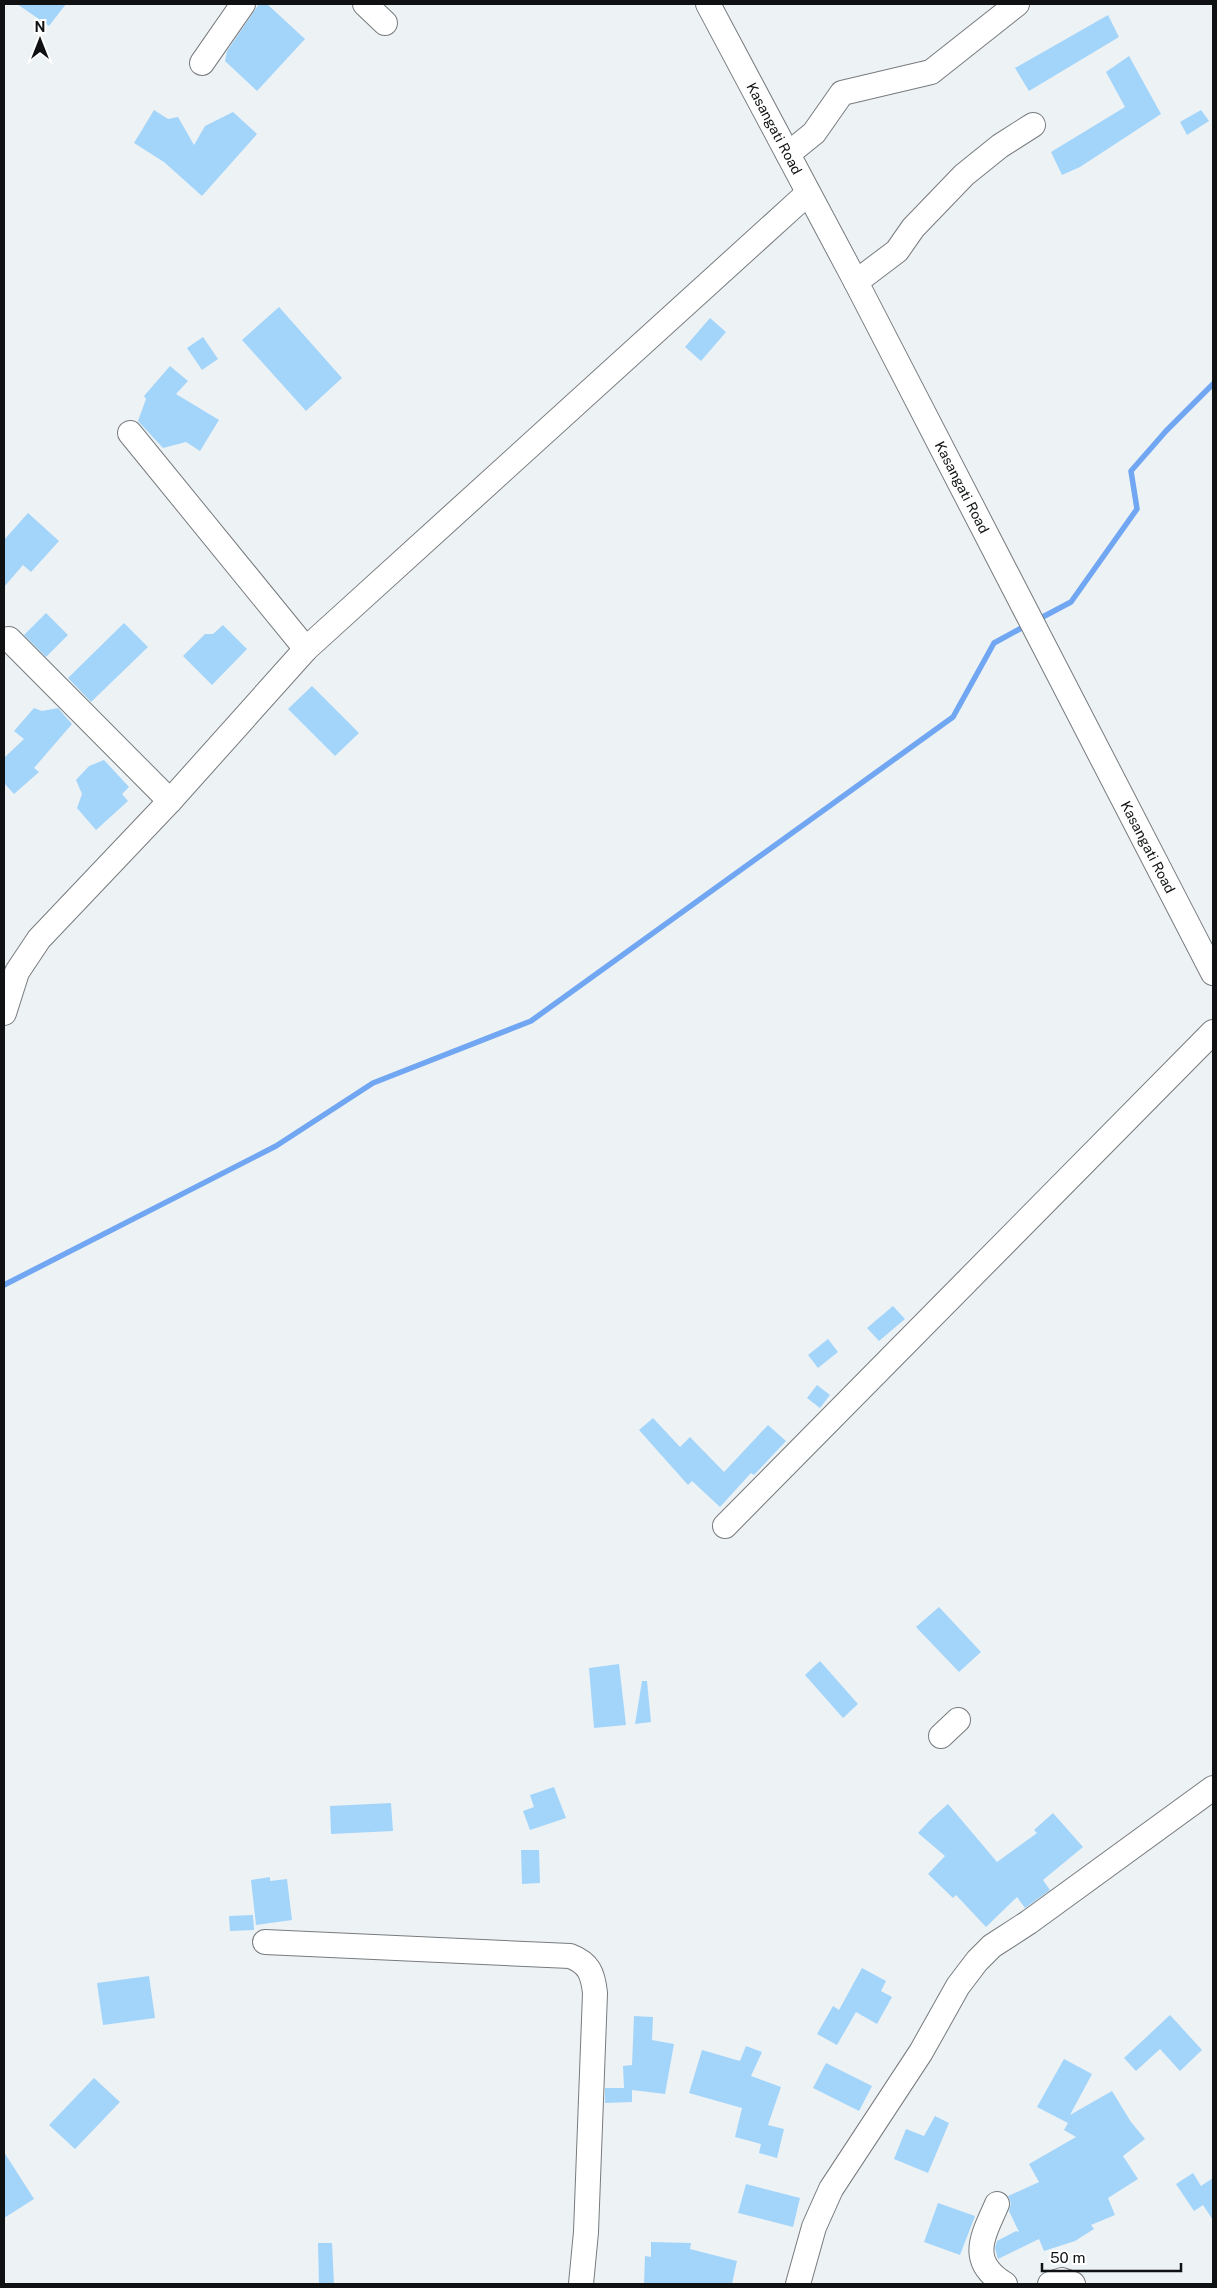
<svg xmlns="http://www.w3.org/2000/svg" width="1217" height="2288" viewBox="0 0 1217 2288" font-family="'Public Sans',sans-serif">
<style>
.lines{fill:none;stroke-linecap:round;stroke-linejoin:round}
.stream{stroke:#71a7f2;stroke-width:5.5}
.building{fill:#a3d5fb}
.minor-casing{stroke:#777b7e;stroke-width:26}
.minor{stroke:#fff;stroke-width:24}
.labels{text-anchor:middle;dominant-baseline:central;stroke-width:4;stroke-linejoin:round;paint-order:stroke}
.street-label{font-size:14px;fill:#0f1112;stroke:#fff}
</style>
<rect width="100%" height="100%" fill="#edf2f5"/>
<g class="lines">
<g class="stream">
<path d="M1037,620L1071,602L1137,509L1131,471L1166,431L1213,384"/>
<path d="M4,1285L276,1146L373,1083L531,1021L953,717L994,643L1027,625"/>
</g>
</g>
<g class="building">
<path d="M17,4H66L49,26Z"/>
<path d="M259,4H267L305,39L257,91L225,61L227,51Z"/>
<path d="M1108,15L1119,37L1029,91L1015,68Z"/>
<path d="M1129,56L1161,114L1080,167L1062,175L1051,152L1125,107L1106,72Z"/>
<path d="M154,110L168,119L178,117L194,145L205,126L233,112L257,134L202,196L164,162L134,143Z"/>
<path d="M1201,110L1209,121L1187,135L1180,122Z"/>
<path d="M279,307L342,378L306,411L242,340Z"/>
<path d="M710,318L726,332L701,361L685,347Z"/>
<path d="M203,337L218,359L202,370L187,348Z"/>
<path d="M170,366L188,381L176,394L219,420L200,451L186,442L163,448L138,421L146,399L144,396Z"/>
<path d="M28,513L59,541L31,572L23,565L4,587V540Z"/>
<path d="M46,613L68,635L46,657L24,635Z"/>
<path d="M124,623L148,647L91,702L68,678Z"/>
<path d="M223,625L247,649L212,685L183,656L205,634H213Z"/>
<path d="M312,686L359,733L335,756L288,709Z"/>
<path d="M34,708L42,711L58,708L72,724L34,768L39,772L14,794L4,783V758L24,739L14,731Z"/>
<path d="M104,760L129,787L122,794L128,801L96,830L77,808L82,794L76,780L89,766Z"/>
<path d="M893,1306L905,1319L879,1341L867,1328Z"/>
<path d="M828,1339L838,1352L818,1368L808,1355Z"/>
<path d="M817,1385L830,1395L820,1408L807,1398Z"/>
<path d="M653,1418L680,1447L690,1437L724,1472L768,1425L786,1441L754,1475L751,1473L720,1507L692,1481L688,1485L639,1430Z"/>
<path d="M939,1607L981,1652L959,1672L916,1627Z"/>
<path d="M820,1661L858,1704L843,1718L805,1675Z"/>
<path d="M619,1664L626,1725L594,1728L589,1668Z"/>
<path d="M642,1681H647L651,1722L635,1724Z"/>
<path d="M554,1787L566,1818L530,1830L523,1811L534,1807L530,1795Z"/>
<path d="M391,1803L393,1831L331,1834L330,1806Z"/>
<path d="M948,1804L997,1862L1037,1833L1034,1830L1053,1813L1083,1847L1043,1880L1050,1890L1025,1908L1017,1897L986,1927L956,1895L953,1898L928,1874L945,1856L918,1833L929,1821Z"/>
<path d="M521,1850H539L540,1883L522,1884Z"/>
<path d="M270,1877V1881L287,1879L292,1920L256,1925L251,1880Z"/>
<path d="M253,1915L254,1930L230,1931L229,1916Z"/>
<path d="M862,1968L886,1981L881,1991L892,1997L877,2024L856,2012L837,2045L817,2034L833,2006L839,2010Z"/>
<path d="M149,1976L155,2018L103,2025L97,1983Z"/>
<path d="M1170,2015L1202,2050L1180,2071L1160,2049L1136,2071L1124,2058Z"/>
<path d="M634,2016L653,2017L652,2040L674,2044L665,2094L632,2090V2102L605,2103V2088H624L623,2066L632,2065Z"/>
<path d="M746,2046L762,2052L751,2076L781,2087L768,2125L784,2129L777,2158L759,2153L761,2144L735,2137L742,2108L689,2093L702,2050L740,2061Z"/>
<path d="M1064,2059L1092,2074L1070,2115L1112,2091L1131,2122L1145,2139L1123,2156L1138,2179L1108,2198L1115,2215L1091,2225L1094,2229L1075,2241L1044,2251L1039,2239L998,2259L995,2248L997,2241L1016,2231L1019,2232L1009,2211L1011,2203L1008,2196L1039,2182L1029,2164L1076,2137L1064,2130L1068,2123L1037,2107Z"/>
<path d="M826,2063L872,2086L859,2111L813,2088Z"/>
<path d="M94,2078L120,2102L75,2149L49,2125Z"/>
<path d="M935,2116L949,2123L928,2173L894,2159L906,2129L924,2136Z"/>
<path d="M4,2152L34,2199L4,2218Z"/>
<path d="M1193,2173L1201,2186L1213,2178V2220L1203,2205L1194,2211L1176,2184Z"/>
<path d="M746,2184L800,2198L793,2227L738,2213Z"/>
<path d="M938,2203L975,2216L960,2255L924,2242Z"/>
<path d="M651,2242L691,2243L690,2249L737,2261L732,2284H644L645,2256L651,2257Z"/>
<path d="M318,2243H332L334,2284H319Z"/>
</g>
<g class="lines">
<g class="minor-casing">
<g id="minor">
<path d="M365,4L385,23"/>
<path id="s1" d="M708,4L856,282L1213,973"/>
<path d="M202,63L243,4"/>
<path d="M788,154L814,133L842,93L931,72L1017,4"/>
<path d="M856,282L897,251L913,228L964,175L1000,146L1033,125"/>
<path d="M130,433L306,649"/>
<path d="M9,639L170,801"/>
<path d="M4,1013L17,972L39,939L170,801L306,649L807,194"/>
<path d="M725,1526L1213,1032"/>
<path d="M941,1736L958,1720"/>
<path d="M265,1942L570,1956C589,1963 593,1974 595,1993L586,2232L581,2284"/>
<path d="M997,2204C983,2236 967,2261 1005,2284"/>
<path d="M798,2284L814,2227L831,2189L921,2052L958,1986L977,1961L992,1946L1029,1922L1213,1788"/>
<path d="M1050,2284L1062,2280L1073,2284"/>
</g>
</g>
<use href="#minor" class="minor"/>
</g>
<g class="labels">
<g class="street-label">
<text stroke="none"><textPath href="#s1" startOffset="141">Kasangati Road</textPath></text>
<text stroke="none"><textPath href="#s1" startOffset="546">Kasangati Road</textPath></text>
<text stroke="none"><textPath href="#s1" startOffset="951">Kasangati Road</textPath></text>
</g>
</g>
<rect width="1217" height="2288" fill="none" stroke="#0f1112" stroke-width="10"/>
<g transform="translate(40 40)" stroke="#ffffff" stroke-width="4" paint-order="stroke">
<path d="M0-4L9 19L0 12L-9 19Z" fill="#0f1112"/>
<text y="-8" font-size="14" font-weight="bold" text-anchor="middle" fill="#0f1112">N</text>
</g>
<path d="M1042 2263v8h139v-8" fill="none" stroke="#0f1112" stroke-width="2.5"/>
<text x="1050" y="2263" font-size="15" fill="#0f1112" stroke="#ffffff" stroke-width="4" paint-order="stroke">50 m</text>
</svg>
